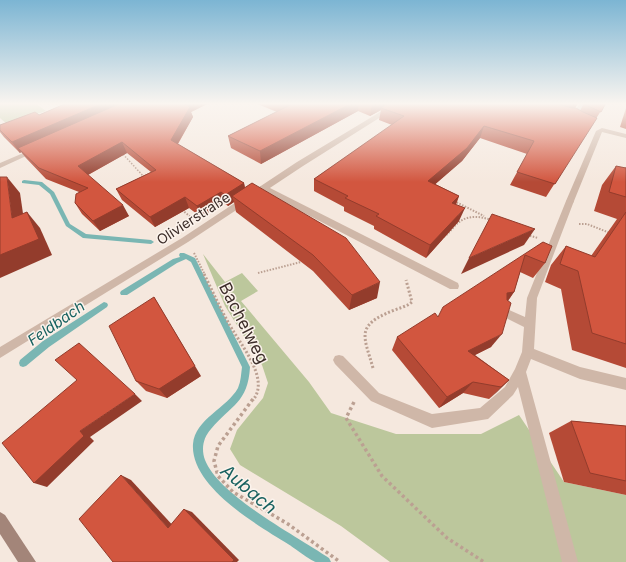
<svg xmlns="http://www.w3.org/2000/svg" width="626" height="562" viewBox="0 0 626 562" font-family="Inter,sans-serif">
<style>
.green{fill:#bcc79c}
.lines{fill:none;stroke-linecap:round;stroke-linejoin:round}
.stream{fill:#7ab6b3;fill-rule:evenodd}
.path-far3{stroke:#bba092;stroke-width:1.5;stroke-dasharray:1.5 1.5;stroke-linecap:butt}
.path-far2{stroke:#bba092;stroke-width:2;stroke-dasharray:1.5 1.5;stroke-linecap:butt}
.path-far1{stroke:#bba092;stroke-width:3;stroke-dasharray:2 2;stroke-linecap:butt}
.path{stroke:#bba092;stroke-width:3.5;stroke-dasharray:3 3;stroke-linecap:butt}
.lane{fill:#cfb7a8;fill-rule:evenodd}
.street{fill:#cfb7a8;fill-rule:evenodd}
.secondary{fill:#a38579;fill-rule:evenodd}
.wall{fill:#b54a36}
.shaded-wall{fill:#933c2c}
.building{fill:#d2563f;stroke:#933c2c}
.labels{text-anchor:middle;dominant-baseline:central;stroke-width:3;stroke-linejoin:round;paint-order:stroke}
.street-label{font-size:14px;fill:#3c2d29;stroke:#fcf3ec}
.water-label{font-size:15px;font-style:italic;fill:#196260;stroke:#fcf3ec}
.near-street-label{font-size:17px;fill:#3c2d29;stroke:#fcf3ec}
.near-water-label{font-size:18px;font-style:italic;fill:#196260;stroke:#fcf3ec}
</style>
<rect width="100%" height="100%" fill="#f5e8de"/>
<g class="green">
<path d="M0,103H35L46,111L7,124L0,118Z"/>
<path d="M203,254L225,282L242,273L258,291L241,301L309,382L331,413L396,434H481L519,415L564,482L626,495V562H390L341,526L240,465L230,449L237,430L263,398L268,383L262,365L225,306Z"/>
</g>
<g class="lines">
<g class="stream">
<path d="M24,180L42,182L54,192L70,224L86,234L151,240L154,242L151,244L83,238L66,226L50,194L39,185L22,183V181Z"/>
<path d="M180,253H184L195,258L250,367C248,403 231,405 211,429C203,438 201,449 205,460C219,496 297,536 329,558L331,562C326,562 320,562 316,562C311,561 293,547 288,544C257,525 190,486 193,444C195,419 227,408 238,388C241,381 241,374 242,367L191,262L186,259L177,263L127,295H121L120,293L121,291L173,259L180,257L179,255Z"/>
<path d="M104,302L107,303L108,305L107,307L49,347L26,366L23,367L20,366L19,363L20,360L43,341Z"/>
</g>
<path class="path-far3" d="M121,152L145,178"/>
<g class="path-far2">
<path d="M454,201L484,216"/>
<path d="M182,210L192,218"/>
<path d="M579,224H587L610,233"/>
<path d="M527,235L538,238"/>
<path d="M441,238C447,236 449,232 453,228C463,215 477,215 491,220"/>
<path d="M194,253L205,275"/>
<path d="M258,273L301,262"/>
</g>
<g class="path-far1">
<path d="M204,274C212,290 219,306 228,322C238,342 271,378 253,400"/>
<path d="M373,368C364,336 355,326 392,311C399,308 406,307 412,302L406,280"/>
</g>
<g class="path">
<path d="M253,399L218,446L214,461L218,476L233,492L288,524L340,562"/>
<path d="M354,402L346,418L382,476L447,538L484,562"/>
</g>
<g class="lane">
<path d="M260,186H266L458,283L459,286L458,289H450L260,190Z"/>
<path d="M570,198L574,201L537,298L534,349L580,367L626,378V390L580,379L531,359L526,372L578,562H562L518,387L513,395L488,419L432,428L371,401L335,364L333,360L335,356L339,355L343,356L379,393L432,414L480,408L505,387L515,369L522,352L524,327L498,314L497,311L498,308L502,307L525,317L527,298L566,201Z"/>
</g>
<g class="street">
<path d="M395,103H403L303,166L188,242L0,358V347L182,238L297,162Z"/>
<path d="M580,103H586C581,111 576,118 566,117V115L575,111Z"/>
<path d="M602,128L626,134V138L602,132L574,201L573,203H567L566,201L596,131Z"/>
<path d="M35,148L38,150L37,151L0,168V163Z"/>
</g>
<path class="secondary" d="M0,512L5,515L36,562H18L0,534Z"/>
</g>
<g class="wall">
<path d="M67,103H209L191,112L193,117L178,144L244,183L245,188L377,298L349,310L313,271L236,212L234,202L228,206L224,203L201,217L189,208L155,227L122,200L116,189L151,172L127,153L88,175L129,216L100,231L82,214L75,203L79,192L46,179L26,158L21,152L20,153L4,137L0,132V125L39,115Z"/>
<path d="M255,103H578L575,108L580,111L584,103H606L546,197L510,185L527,154L480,138L462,161L435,184L459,196L456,205L459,221L426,258L374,229V226L344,211V207L314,191V179L392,125L379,120L381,110L370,116L358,111L261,164L231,148L228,136L277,112Z"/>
<path d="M626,108V129L620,127Z"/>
<path d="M616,166L625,168L626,167V368L572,350L561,289L545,282L551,265L566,246L591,256L617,219L594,211L602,185Z"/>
<path d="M543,242L545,263L533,278L520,272L514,292L508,301L491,347L475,355L509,380L489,399L463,393L439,408L392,350L397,337L438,317Z"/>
<path d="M201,376L167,398L146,391L136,381Z"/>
<path d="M571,421L626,426V495L564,482L549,433Z"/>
</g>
<g class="shaded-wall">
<path d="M103,103H130L18,148L21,152L20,153L12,142Z"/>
<path d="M186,103H209L191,112L193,117L174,150L171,140L185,104Z"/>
<path d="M352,103H359L358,111L261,164L260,151Z"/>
<path d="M373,103H391L381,108V110L370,116L372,104Z"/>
<path d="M571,103H578L574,110L565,113Z"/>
<path d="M484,126L480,138L462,161L424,194L428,181Z"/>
<path d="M122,142L127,153L84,177L78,166Z"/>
<path d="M7,177L20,193L26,234L12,218Z"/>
<path d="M244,183L246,194L232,196L234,202L228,206L225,195Z"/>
<path d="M221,192L224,203L201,217L197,206Z"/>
<path d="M459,196L454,208L452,203Z"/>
<path d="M185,197L189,208L155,227L150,217Z"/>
<path d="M123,205L129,216L100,231L93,221Z"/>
<path d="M465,208L459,221L426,258L430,245Z"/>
<path d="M27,212L40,228L52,255L0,278V255Z"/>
<path d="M535,229L524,245L461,274L469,258Z"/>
<path d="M380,282L377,298L349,310L352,295Z"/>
<path d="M514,292L504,306L507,293Z"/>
<path d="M154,297L201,376L167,398L159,389Z"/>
<path d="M502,334L491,347L459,363L468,351Z"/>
<path d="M509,380L497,392L489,399L501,387Z"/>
<path d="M473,382L463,393L439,408L447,397Z"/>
<path d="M135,394L142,401L90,437L94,441L47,487L34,483L80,431Z"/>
<path d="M121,475L131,480L177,530L168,528Z"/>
<path d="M184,509L192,512L239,560L237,562H232Z"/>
</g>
<g class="building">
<path d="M67,103H103L12,142L0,130V125L35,112L39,115Z"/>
<path d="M121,103H186L185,104L190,107L171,140L244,183L225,195L221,192L197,206L185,197L150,217L116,189L156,170L122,142L78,166L123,205L93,221L75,203L76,194L88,188L39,168L18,148Z"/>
<path d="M285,103H352L260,151L228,136L290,105Z"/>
<path d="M388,103H554L572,108H576L583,112L597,118L555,184L517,172L534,141L484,126L467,148L428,181L459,196L452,203L465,208L430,245L376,216L379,214L345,198L348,196L314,179L404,116L381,108Z"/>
<path d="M584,103H606L601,112L584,104Z"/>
<path d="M616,166L626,168V197L609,192Z"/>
<path d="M0,177H7L12,218L27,212L39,239L0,255Z"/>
<path d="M252,183L346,238L380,282L352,295L313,255L232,196Z"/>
<path d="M626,212V344L592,333L578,271L560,264L566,246L595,257Z"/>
<path d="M492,214L535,229L469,258Z"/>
<path d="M543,242L552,246L545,263L525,255L514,292L507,293V300L511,303L502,334L468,351L509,380L501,387L473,382L447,397L397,337L435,313L438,317L443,307Z"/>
<path d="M154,297L195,366L159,389L136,381L109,326Z"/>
<path d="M79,343L135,394L80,431L84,436L34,483L2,443L77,380L55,360Z"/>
<path d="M571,421L626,426V481L590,473Z"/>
<path d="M121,475L168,528L184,509L234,560L232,562H113L79,519Z"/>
</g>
<linearGradient id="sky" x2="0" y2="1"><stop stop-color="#7cb5d3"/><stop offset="0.57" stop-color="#faf5f0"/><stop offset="1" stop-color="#faf5f0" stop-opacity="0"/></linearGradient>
<rect width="626" height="182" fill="url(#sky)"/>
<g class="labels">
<g class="street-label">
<text transform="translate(193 218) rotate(-33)">Olivierstraße</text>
</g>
<g class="water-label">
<text transform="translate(56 323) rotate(-35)">Feldbach</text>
</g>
<g class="near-street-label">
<text transform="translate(244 323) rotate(63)">Bachelweg</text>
</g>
<g class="near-water-label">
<text transform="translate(249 489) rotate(40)">Aubach</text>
</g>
</g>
</svg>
